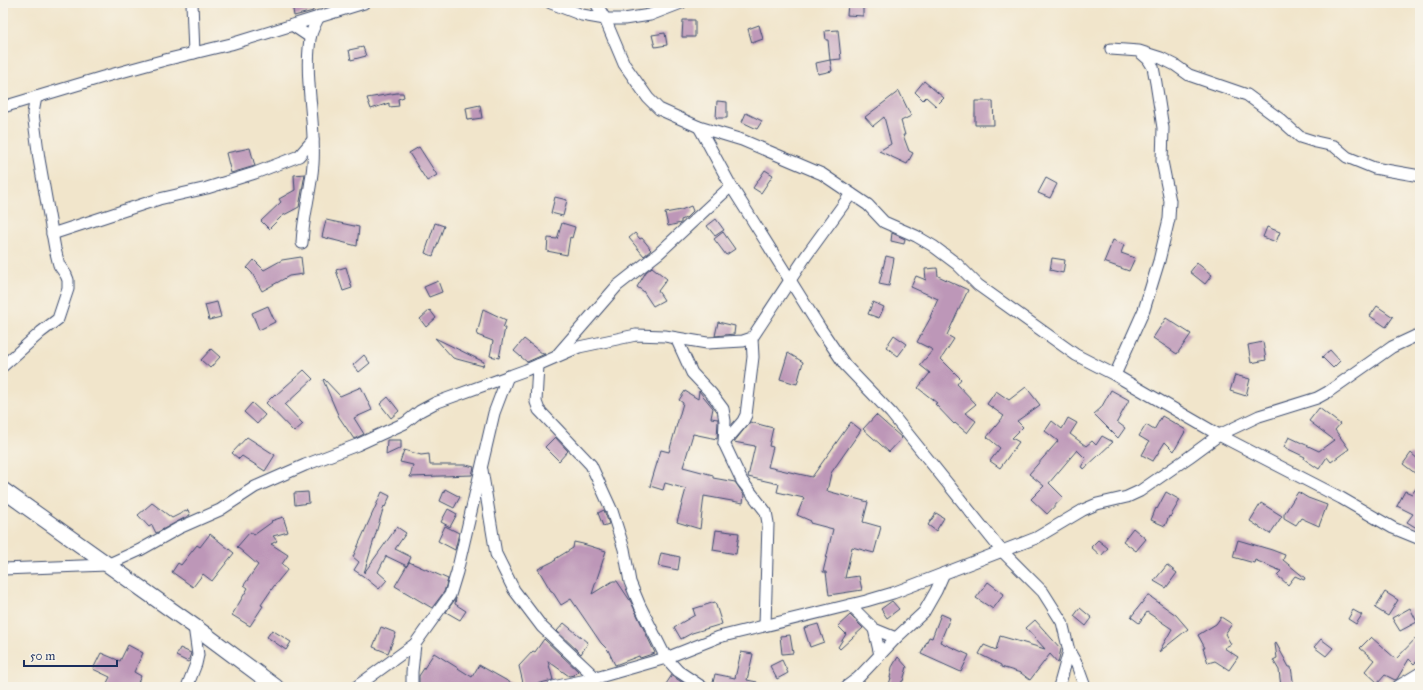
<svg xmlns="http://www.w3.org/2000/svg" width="1423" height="690" viewBox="0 0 1423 690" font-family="'IM FELL Great Primer',serif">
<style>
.building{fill:#bd97b8}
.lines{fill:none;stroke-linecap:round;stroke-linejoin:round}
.street-casing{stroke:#3b4a6e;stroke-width:13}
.secondary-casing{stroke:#3b4a6e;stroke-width:17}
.street{stroke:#fff;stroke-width:11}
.secondary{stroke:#fff;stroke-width:15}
</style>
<rect width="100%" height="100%" fill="#f7f3e8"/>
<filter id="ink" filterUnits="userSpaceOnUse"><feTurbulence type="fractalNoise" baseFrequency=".025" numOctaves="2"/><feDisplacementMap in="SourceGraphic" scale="8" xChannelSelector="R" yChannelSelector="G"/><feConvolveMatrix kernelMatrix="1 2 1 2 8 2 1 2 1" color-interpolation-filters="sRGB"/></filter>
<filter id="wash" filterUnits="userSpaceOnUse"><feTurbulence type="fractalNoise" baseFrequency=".012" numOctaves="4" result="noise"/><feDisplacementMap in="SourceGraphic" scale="16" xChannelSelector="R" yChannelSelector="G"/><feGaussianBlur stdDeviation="0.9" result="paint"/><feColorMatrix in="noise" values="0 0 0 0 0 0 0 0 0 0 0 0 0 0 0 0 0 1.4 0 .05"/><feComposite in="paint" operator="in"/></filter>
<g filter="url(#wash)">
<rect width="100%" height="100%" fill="#f1e5cb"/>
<g id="blocks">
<g class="building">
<path d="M292,3H312L313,11L294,16Z"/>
<path d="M848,3H863V16L847,15Z"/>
<path d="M683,20H695V37H682Z"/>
<path d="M759,25L763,39L752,43L748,29Z"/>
<path d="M838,30L841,59L830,60L828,40H826L825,31Z"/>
<path d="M665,33L667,45L655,47L652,35Z"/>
<path d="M363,47L366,56L351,60L349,50Z"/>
<path d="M830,60L832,71L818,74L816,63Z"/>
<path d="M924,81L944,98L936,106L926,97L923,100L915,92Z"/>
<path d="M899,91L911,116L901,121L905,135H903L909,151L913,153L907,164L879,151L891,144L884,117L873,126L865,117Z"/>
<path d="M397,93H403L404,97L398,99L399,106L389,107V103L371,109L367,98Z"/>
<path d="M717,101L727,102V118H716Z"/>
<path d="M975,101H993L994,125H975Z"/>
<path d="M480,105L482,118L468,120L466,108Z"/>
<path d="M746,113L762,121L757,129L742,122Z"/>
<path d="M419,147L437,175L427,181L409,153Z"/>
<path d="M250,148L255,166L231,173L226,153Z"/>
<path d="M765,170L773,175L761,193L753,188Z"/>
<path d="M305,174L299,207L282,216L269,229L261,221L281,202L279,199L295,190L294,175Z"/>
<path d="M1046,178L1057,184L1050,198L1038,193Z"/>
<path d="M555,197L567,200L563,216L551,213Z"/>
<path d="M691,206L693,211L686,218L681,220V223L668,226L665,213L681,210Z"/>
<path d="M716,219L724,230L715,236L707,226Z"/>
<path d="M326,220L359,227L357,246L322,237Z"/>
<path d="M435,223L444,226L433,256L425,253Z"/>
<path d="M562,223L575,227L572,238L570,237L567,255L547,251L548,238L557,239Z"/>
<path d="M1267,227L1280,232L1276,242L1263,237Z"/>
<path d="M723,232L735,249L726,255L714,239Z"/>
<path d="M635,233L640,239L642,238L650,248H649L651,250L644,256L629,238Z"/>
<path d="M892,233L905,239L904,244L891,241Z"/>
<path d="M1113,240L1124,245L1121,253L1135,258L1129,271L1104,262Z"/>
<path d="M886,256L894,258L889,286L879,284Z"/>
<path d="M301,257L303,274L289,276L262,291L252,273L247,268L254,260L264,270L282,260Z"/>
<path d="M1052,258L1065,260L1063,273L1050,270Z"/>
<path d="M1197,263L1212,275L1205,284L1190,272Z"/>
<path d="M346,267L352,288L343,291L336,270Z"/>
<path d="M652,267L667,279L658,291L664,300L653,306L643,291L637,287L646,272Z"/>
<path d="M937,268L938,276L968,290L947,335L954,339L941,359L961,379L957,384L976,404L965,413L976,421L967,433L955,423L954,424L935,404L937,403L918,388L930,373L920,365L933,350L917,342L931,317H930L938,299L911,287L916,276L926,280L925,269Z"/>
<path d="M438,281L442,292L429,297L424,287Z"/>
<path d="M217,302L221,317L209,320L205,305Z"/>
<path d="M873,302L884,307L879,318L868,314Z"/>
<path d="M268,306L275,322L259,330L252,313Z"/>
<path d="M1377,306L1393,317L1386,327L1370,316Z"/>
<path d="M483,309L506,320L503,328H505L499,358L490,356L493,341L477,335Z"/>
<path d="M430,310L436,318L426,327L420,319Z"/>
<path d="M1166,318L1191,334L1177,354L1153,338Z"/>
<path d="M718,322L735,326L734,334L715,336Z"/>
<path d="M894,335L907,344L898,356L886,347Z"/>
<path d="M435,338L484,362L483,366L453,358Z"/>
<path d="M524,339L543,354H545L527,362L514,351Z"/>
<path d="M1263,342L1266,360L1251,363L1248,345Z"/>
<path d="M211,349L220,357L210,368L201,360Z"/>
<path d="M1330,350L1340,361L1333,368L1322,357Z"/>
<path d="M788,353L803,362L797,384L780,379Z"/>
<path d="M364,355L370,363L359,372L353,365Z"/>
<path d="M304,370L313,379L285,405L303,424L294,432L266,403L275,394L276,395Z"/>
<path d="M1235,375L1250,379L1246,396L1230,391Z"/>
<path d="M324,379L340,396L361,387L372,410L354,418L364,434L354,439L339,417L323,380Z"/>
<path d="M1026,387L1040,405L1017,421L1023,427L1012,438L1019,442L1000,468L990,461L1000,448L987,437L1004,416L987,404L996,391L1009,400Z"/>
<path d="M1111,390L1129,400L1117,422L1125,428L1118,438L1094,414L1101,408Z"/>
<path d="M685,391L698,399L699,391L713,408L711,418L718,419V421L717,439L693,434L683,467L713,475V478L735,482L744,495L743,503L704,496L700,529L677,522L686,489L665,483L663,490L650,486L661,450L669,452L683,403L679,400Z"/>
<path d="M388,397L399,411L391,418L380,404Z"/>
<path d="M252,403L265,415L257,424L244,412Z"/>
<path d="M1319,408L1340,424L1335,430L1349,449L1331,462L1327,457L1319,469L1304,459L1305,457L1284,447L1289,437L1319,451L1334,440L1309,421Z"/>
<path d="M876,415L902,438L889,452L863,429Z"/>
<path d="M1162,416L1186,430L1174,451L1165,442L1153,461L1142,455L1149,442L1139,436L1146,425L1154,430Z"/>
<path d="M1068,418L1077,423L1070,434L1086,446L1092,441L1096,445L1102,436L1113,442L1084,469L1081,467L1086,459L1077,450L1049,483L1063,497L1047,514L1031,499L1044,486L1029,474L1058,441L1045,431L1052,421L1062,429Z"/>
<path d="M750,422L773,428L769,446L773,447L768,467L812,477L851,422L861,430L831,473L827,491L868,502L863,522L881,527L874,553L852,547L845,578L859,576L862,590L829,595L826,572H823L833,529L810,523L811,521L797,515L804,498L777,492L779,484L748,477L755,446L734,442Z"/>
<path d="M247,437L275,455L265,471L242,456L239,459L232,453Z"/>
<path d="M555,437L568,451L559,461L545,447Z"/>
<path d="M387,440H401V448L386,455Z"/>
<path d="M404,450L421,455L429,454L430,465H466L474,467L472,475L410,477L413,465L400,462Z"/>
<path d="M1411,453L1420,461V477L1403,464Z"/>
<path d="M1420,483V530L1407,522L1413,514L1397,506L1405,491L1412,494Z"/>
<path d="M445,489L460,497L454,508L440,501Z"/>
<path d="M308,492L309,503L295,505L294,493Z"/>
<path d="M382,492L390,496L385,507L384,506L364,573L397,527L406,533L395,549L411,557L407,566L386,556L378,572L387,580L379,589L363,576L354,570L359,562L353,557Z"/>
<path d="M1166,492L1180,500L1170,517L1169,516L1165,526L1151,520L1156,508L1157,509Z"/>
<path d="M1298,492L1308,498L1327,505L1319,526L1301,518L1296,525L1284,518V514Z"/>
<path d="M152,503L172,518L188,510L190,515L156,533L152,525L149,527L138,515Z"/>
<path d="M1261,503L1282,516L1270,534L1250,521Z"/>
<path d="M448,509L457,514L450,527L441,522Z"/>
<path d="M604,510L609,524L603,526L598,513Z"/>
<path d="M936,513L944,518L936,531L928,525Z"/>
<path d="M283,517L288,532L273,536L277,541L271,544L288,555L282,564L288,569L274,586L261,605L263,606L250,626L232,615L248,588L244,585L258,565L237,547L250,532L254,535L272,522L271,521Z"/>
<path d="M445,526L459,533L455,550L438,541Z"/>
<path d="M1133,528L1146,539L1136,551L1123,541Z"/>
<path d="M716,530L739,533L736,554L713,550Z"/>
<path d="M210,534L234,553L212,581L203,574L193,587L172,572L178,563L181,565L197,545L200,547Z"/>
<path d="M1098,540L1108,548L1101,556L1091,547Z"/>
<path d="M1238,540L1272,550L1285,555L1283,560L1305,578L1304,580L1295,576L1288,585L1277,575L1281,571L1255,560L1254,563L1233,557Z"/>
<path d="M574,542L583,544L606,551L592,594L613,581H617L631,602L655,653L640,658L639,656L615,665L608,650L601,643L571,599L561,605L552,591H551L538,569L556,560L555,559L573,548Z"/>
<path d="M661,553L680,557L678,570L658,566Z"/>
<path d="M409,562L448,579L444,592L432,608L395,586Z"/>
<path d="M1167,565L1177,573L1166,588L1154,581Z"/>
<path d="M988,582L1004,594L993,609L976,598Z"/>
<path d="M1385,592L1398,600L1388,616L1375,608Z"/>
<path d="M1148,595L1176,615L1188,629L1159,652L1172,629L1147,612L1139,623L1131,617Z"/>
<path d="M456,598L455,604L466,611L460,620L446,612Z"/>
<path d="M892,601L899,609L887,618L881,609Z"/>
<path d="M715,602L722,624L692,633L681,639L674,627L695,615L693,609Z"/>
<path d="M1080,608L1092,618L1086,626L1074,616Z"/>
<path d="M1410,608L1417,622L1400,631L1392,618Z"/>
<path d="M1353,610L1362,615L1356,624L1348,619Z"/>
<path d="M941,614L950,618L940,642L969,655L961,672L921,654L929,637L932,638Z"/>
<path d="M850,615L863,628L840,649L838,647L846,634L838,626Z"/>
<path d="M1221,617L1232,624L1225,634L1231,644L1224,648L1238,657L1229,670L1215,661L1208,663L1203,648H1205L1198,635L1216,624Z"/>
<path d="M1035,620L1061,649L1058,663L1050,654L1030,680L1021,673L1001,667V665L979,654L984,645L996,650L1000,636L1045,649L1026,628Z"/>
<path d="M564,623L588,643L581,654L557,631Z"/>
<path d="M818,624L824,642L810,647L804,628Z"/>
<path d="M381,627L396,633L388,653L373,647Z"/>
<path d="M272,630L291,642L286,650L267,637Z"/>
<path d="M1420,634V658L1414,664L1409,659L1397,679L1395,680L1385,675L1378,683L1365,671L1374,660L1360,648L1371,637L1396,659Z"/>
<path d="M790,635L793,653L782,654L780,636Z"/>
<path d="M544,639L578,671L574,675L569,676L548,661L553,680L524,687L519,666L533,651L535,652Z"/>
<path d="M1321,639L1333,648L1326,656L1314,647Z"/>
<path d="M1276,643L1289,667H1291L1294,687H1281L1279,670L1273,660L1277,658L1275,644Z"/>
<path d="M128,645L143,653L134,672L141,676L136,687H105L110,677L93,669L101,653L120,661Z"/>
<path d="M180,648L191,653L188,662L176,656Z"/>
<path d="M741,652L753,654L747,680L757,682L756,687H712L715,674L735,678Z"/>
<path d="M434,653L472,677L479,665L518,687H419V676Z"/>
<path d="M898,657L907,667L903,681H902L900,687H888L891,678H890L892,667Z"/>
<path d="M782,660L788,673L777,679L770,666Z"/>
<path d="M672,675L674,677L689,687H664Z"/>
</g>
</g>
</g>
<g filter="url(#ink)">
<use href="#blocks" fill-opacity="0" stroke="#3b4a6e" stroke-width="1"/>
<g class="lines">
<g class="street-casing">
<g id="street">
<path d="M192,3L194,53"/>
<path d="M551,3L582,15L605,19H624L650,15L681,3"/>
<path d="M596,3L605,19L624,64L648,98L659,109L699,127L742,140L822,174L868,205L884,222L916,236L933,246L957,264L978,285L1076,355L1115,375L1219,435L1341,498L1393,528L1420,539"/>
<path d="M292,25L310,37"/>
<path d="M1111,49L1139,51L1161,58L1175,65L1189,75L1247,95L1281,120L1300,137L1316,142L1334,146L1347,157L1374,168L1420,176"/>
<path d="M3,107L103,77L165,60L231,44L364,3"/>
<path d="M699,127L731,186L820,328L845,365L891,413L1001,550L1043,592L1062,622L1069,651L1059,687"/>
<path d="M52,234L159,199L207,188L255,173L299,156L313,140"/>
<path d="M302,243C303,216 311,191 313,164C316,122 304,81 310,39C311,31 316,23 319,16"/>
<path d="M676,338L692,373L711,393L723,409L725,421L724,443L742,481L766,512L768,523L765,625"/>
<path d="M558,354L617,286L659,253L731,186"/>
<path d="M538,365L536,402L539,410L591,465L612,511L624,549L630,582L640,606L666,658L678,671L702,687"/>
<path d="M3,366L41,332L58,319L68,289V280L66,275L59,265L55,249L39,159L33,113L36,97"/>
<path d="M1115,375L1144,310L1159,261L1169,219L1170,201L1162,161L1163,128L1156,83L1153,67L1148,59L1140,52"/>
<path d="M724,443L743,421L746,415L753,357L752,338"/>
<path d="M482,470L496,554L514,590L542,627L596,678"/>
<path d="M3,569L107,565L140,550L179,528L220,510L255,487L305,465L357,445L405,423L420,411L435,403L526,370L579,347L636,335L665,336L707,343L743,341L752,338L806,256L851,194"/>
<path d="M850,605L874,629L896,638"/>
<path d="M874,629L880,655"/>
<path d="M1069,651L1077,665L1085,687"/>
<path d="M187,687L196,664L198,655L194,626"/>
<path d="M356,687L415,644"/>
<path d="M412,687V672L415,644L450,595L457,572L494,413L508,376"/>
<path d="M553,687L596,678L666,658L719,637L866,601L893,593L1036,538L1083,510L1097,504L1127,497L1140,491L1189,457L1219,435L1259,416L1317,398L1328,392L1392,347L1420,334"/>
<path d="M846,687L858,678L896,638L924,612L936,591L944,573"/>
<path d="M1397,687L1420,673"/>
</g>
</g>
<g class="secondary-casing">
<path id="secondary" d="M3,490L194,626L276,687"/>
</g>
<use href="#street" class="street"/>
<use href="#secondary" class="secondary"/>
</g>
</g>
<rect width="1423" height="690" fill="none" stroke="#f7f3e8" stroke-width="16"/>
<path d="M24 660v6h93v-6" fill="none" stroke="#1b2f5e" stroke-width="2"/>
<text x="30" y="660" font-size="12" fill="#1b2f5e" stroke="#f7f3e8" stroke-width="3" paint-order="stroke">50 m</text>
</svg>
